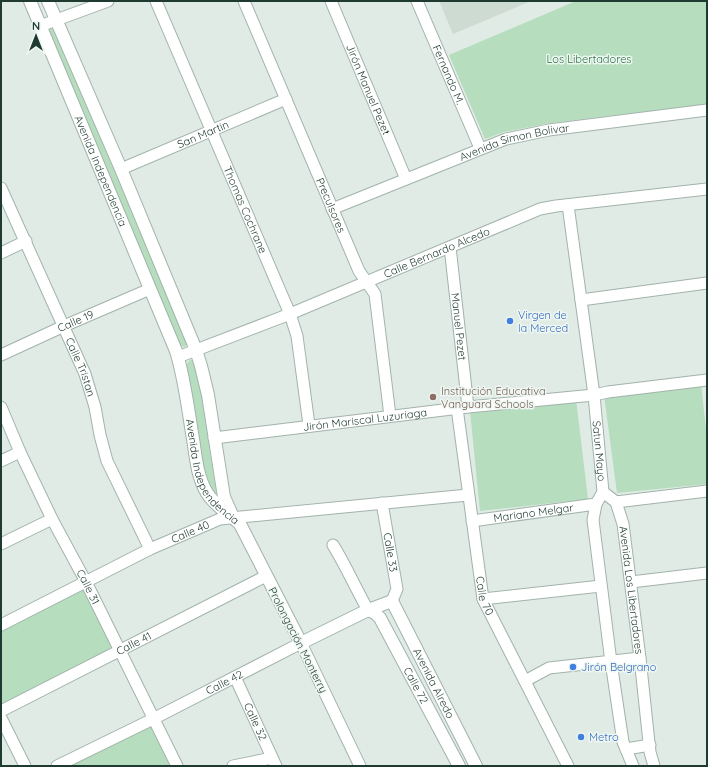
<svg xmlns="http://www.w3.org/2000/svg" width="708" height="767" viewBox="0 0 708 767" font-family="Quicksand,sans-serif">
<style>
.built{fill:#cddbd3}
.green{fill:#b6ddbd}
.lines{fill:none;stroke-linecap:round;stroke-linejoin:round}
.minor-casing{stroke:#a2b3ab;stroke-width:13}
.tertiary-casing{stroke:#a2b3ab;stroke-width:14}
.minor{stroke:#fff;stroke-width:11}
.tertiary{stroke:#fff;stroke-width:12}
.shop-dot{fill:#3f7fe0;stroke:#eff7f3;stroke-width:1.5}
.education-dot{fill:#8d6e63;stroke:#eff7f3;stroke-width:1.5}
.labels{text-anchor:middle;dominant-baseline:central;stroke-width:3;stroke-linejoin:round;paint-order:stroke}
.park-label{font-size:11px;fill:#28743f;stroke:#eff7f3}
.street-label{font-size:11px;fill:#1f3b31;stroke:#eff7f3}
.shop-label{font-size:11px;fill:#366cbe;stroke:#eff7f3;text-anchor:start}
.education-label{font-size:11px;fill:#785e54;stroke:#eff7f3;text-anchor:start}
</style>
<rect width="100%" height="100%" fill="#dfebe4"/>
<path class="built" d="M439,1H531L453,34Z"/>
<g class="green">
<path d="M576,1H707V104L550,123L504,132L485,139L449,55Z"/>
<path d="M48,25H55L188,344L184,347L179,344L47,31Z"/>
<path d="M190,360H193L197,365L217,498L206,480L186,365Z"/>
<path d="M701,384L707,438V484L617,493L604,395Z"/>
<path d="M576,399L588,499L480,511L470,411Z"/>
<path d="M83,587L114,649L1,706V627Z"/>
<path d="M150,723L172,766H64Z"/>
</g>
<g class="lines">
<g class="minor-casing">
<g id="minor">
<path id="s1" d="M156,1L290,314L297,336L309,425"/>
<path id="s2" d="M244,1L359,271L375,294L390,416"/>
<path id="s3" d="M331,1L406,179"/>
<path id="s4" d="M417,1L480,148"/>
<path d="M40,26L108,1"/>
<path id="s5" d="M121,169L286,99"/>
<path id="s6" d="M1,188L85,374L95,407L100,435L107,461L150,549"/>
<path id="s7" d="M568,205L594,395L603,492L596,504L593,520L611,662L623,742L633,766"/>
<path id="s8" d="M332,209L506,139L549,130L707,110"/>
<path id="s9" d="M450,247L468,407"/>
<path d="M1,253L26,241"/>
<path d="M581,300L707,283"/>
<path id="s10" d="M1,355L64,326L150,289"/>
<path id="s11" d="M178,357L290,314L540,209L556,206L707,189"/>
<path id="s12" d="M1,407L20,452L52,519L86,582L177,766"/>
<path id="s13" d="M457,408L483,599L568,766"/>
<path id="s14" d="M214,438L468,407L594,395L608,392L707,380"/>
<path d="M1,461L20,452"/>
<path id="s15" d="M603,492L616,502L623,524L640,658L650,752L654,766"/>
<path d="M616,502L707,491"/>
<path id="s16" d="M382,503L397,589L392,601"/>
<path id="s17" d="M472,521L596,504"/>
<path d="M1,544L52,519"/>
<path d="M333,545C346,566 356,589 368,610"/>
<path d="M631,582L707,573"/>
<path d="M483,599L601,586"/>
<path id="s18" d="M1,625L150,549L220,519L468,495"/>
<path id="s19" d="M235,677L276,766"/>
<path d="M525,681L549,668L640,658"/>
<path id="s20" d="M1,711L266,576"/>
<path d="M1,718L25,766"/>
<path d="M626,749L650,745"/>
<path id="s21" d="M57,766L153,719L301,643L360,766"/>
<path d="M233,766L272,758"/>
</g>
</g>
<g class="tertiary-casing">
<g id="tertiary">
<path id="s22" d="M30,1L176,351C185,380 188,410 193,439C196,457 197,477 207,493C215,506 229,514 240,524L301,643L368,610L392,601L476,766"/>
<path d="M48,1L121,169L196,350L201,366L208,395L224,497L233,517"/>
<path id="s23" d="M368,610L375,613L380,618L459,766"/>
</g>
</g>
<use href="#minor" class="minor"/>
<use href="#tertiary" class="tertiary"/>
</g>
<g class="shop-dot">
<circle cx="510" cy="321" r="4"/>
<circle cx="573" cy="667" r="4"/>
<circle cx="581" cy="737" r="4"/>
</g>
<circle class="education-dot" cx="433" cy="397" r="4"/>
<g class="labels">
<g class="park-label">
<text x="589" y="59">Los Libertadores</text>
</g>
<g class="street-label">
<text stroke="none"><textPath href="#s4" startOffset="80">Fernando M.</textPath></text>
<text stroke="none"><textPath href="#s3" startOffset="96">Jirón Manuel Pezet</textPath></text>
<text stroke="none"><textPath href="#s5" startOffset="89">San Martin</textPath></text>
<text stroke="none"><textPath href="#s8" startOffset="195">Avenida Simon Bolivar</textPath></text>
<text stroke="none"><textPath href="#s22" startOffset="184">Avenida Independencia</textPath></text>
<text stroke="none"><textPath href="#s2" startOffset="222">Preculsores</textPath></text>
<text stroke="none"><textPath href="#s1" startOffset="227">Thomas Cochrane</textPath></text>
<text stroke="none"><textPath href="#s11" startOffset="279">Calle Bernardo Alcedo</textPath></text>
<text stroke="none"><textPath href="#s10" startOffset="82">Calle 19</textPath></text>
<text stroke="none"><textPath href="#s9" startOffset="80">Manuel Pezet</textPath></text>
<text stroke="none"><textPath href="#s6" startOffset="196">Calle Tristan</textPath></text>
<text stroke="none"><textPath href="#s14" startOffset="152">Jirón Mariscal Luzuriaga</textPath></text>
<text stroke="none"><textPath href="#s7" startOffset="248">Satun Mayo</textPath></text>
<text stroke="none"><textPath href="#s22" startOffset="508">Avenida Independencia</textPath></text>
<text stroke="none"><textPath href="#s17" startOffset="62">Mariano Melgar</textPath></text>
<text stroke="none"><textPath href="#s18" startOffset="211">Calle 40</textPath></text>
<text stroke="none"><textPath href="#s16" startOffset="50">Calle 33</textPath></text>
<text stroke="none"><textPath href="#s12" startOffset="200">Calle 31</textPath></text>
<text stroke="none"><textPath href="#s15" startOffset="106">Avenida Los Libertadores</textPath></text>
<text stroke="none"><textPath href="#s13" startOffset="190">Calle 70</textPath></text>
<text transform="translate(298 640) rotate(63)">Prolongación Monterry</text>
<text stroke="none"><textPath href="#s20" startOffset="149">Calle 41</textPath></text>
<text stroke="none"><textPath href="#s21" startOffset="187">Calle 42</textPath></text>
<text stroke="none"><textPath href="#s22" startOffset="897">Avenida Alredo</textPath></text>
<text stroke="none"><textPath href="#s23" startOffset="91">Calle 72</textPath></text>
<text stroke="none"><textPath href="#s19" startOffset="49">Calle 32</textPath></text>
</g>
<g class="shop-label">
<text x="518" y="315">Virgen de<tspan x="518" dy="13">la Merced</tspan></text>
<text x="581" y="667">Jirón Belgrano</text>
<text x="589" y="737">Metro</text>
</g>
<g class="education-label">
<text x="441" y="391">Institución Educativa<tspan x="441" dy="13">Vanguard Schools</tspan></text>
</g>
</g>
<rect width="708" height="767" fill="none" stroke="#1f3b31" stroke-width="4"/>
<g transform="translate(36 36)" stroke="#eff7f3" stroke-width="3" paint-order="stroke">
<path d="M0-3L7 15L0 10L-7 15Z" fill="#1f3b31"/>
<text y="-6" font-size="11" font-weight="bold" text-anchor="middle" fill="#1f3b31">N</text>
</g>
</svg>
